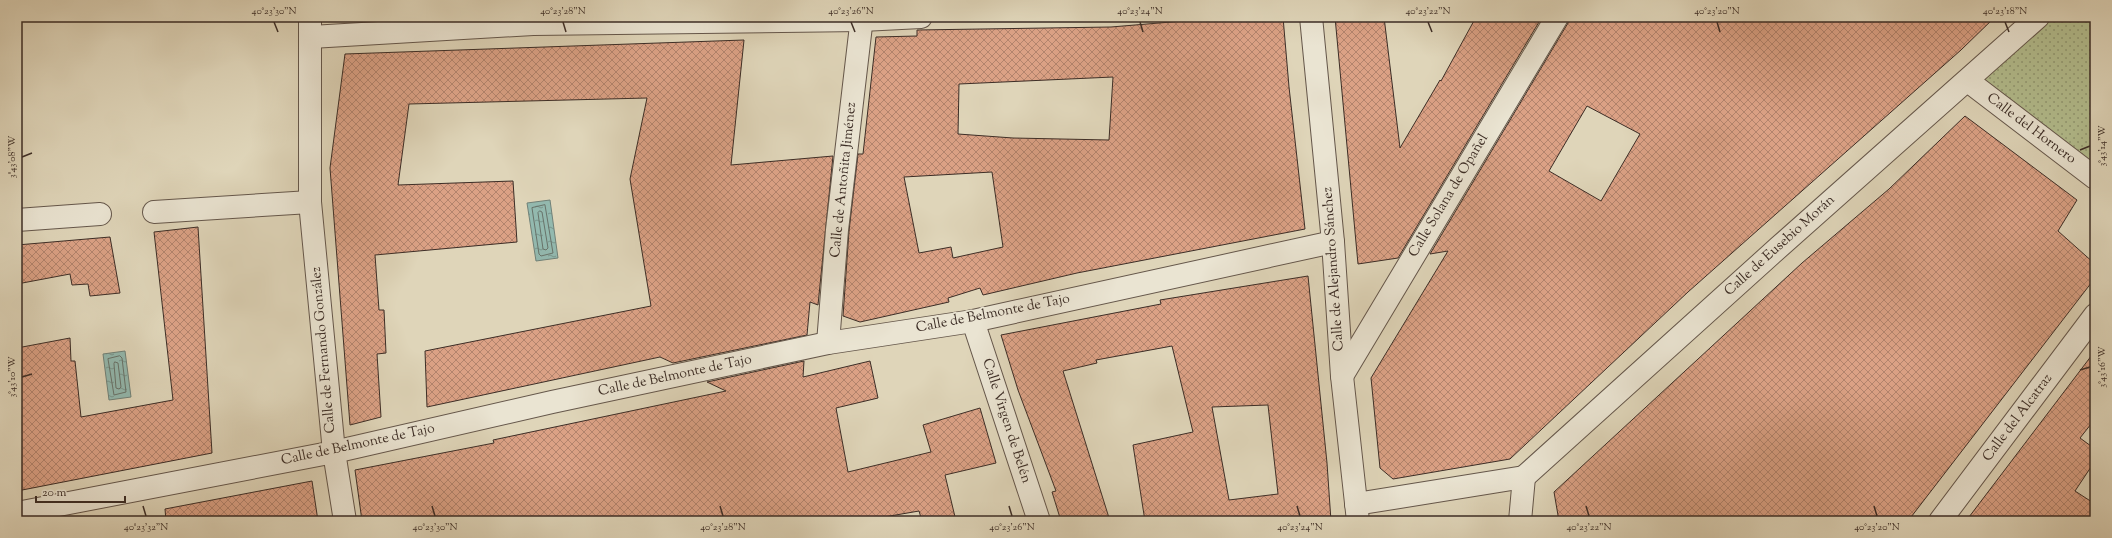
<svg xmlns="http://www.w3.org/2000/svg" width="2112" height="538" viewBox="0 0 2112 538" font-family="'Sorts Mill Goudy',serif">
<style>
.park{fill:url(#park-dots);stroke:#78755a}
.water{fill:url(#water-ripples);stroke:#708178}
.lines{fill:none;stroke-linecap:round;stroke-linejoin:round}
.shore{stroke:#68736a;stroke-width:1}
.building{fill:url(#building-cross-hatch);stroke:#3c2d26;fill-rule:evenodd}
.street-casing{stroke:#65574b;stroke-width:24}
.street{stroke:#eae4d2;stroke-width:22}
.ticks{fill:none;stroke:#3c2d26;stroke-width:1.5}
.labels{text-anchor:middle;dominant-baseline:central;stroke-width:3.5;stroke-linejoin:round;paint-order:stroke}
.street-label{font-size:14px;fill:#3c2d26;stroke:#eae4d2}
.neatline{fill:none;stroke:#3c2d26;stroke-width:1.5}
.ticks-label{font-size:10px;text-anchor:middle;fill:#3c2d26}
</style>
<defs>
<pattern id="park-dots" width="8" height="8" patternUnits="userSpaceOnUse"><rect width="8" height="8" fill="#b3bd8e"/><path d="M2 2h.1M6 6h.1" fill="none" stroke="#939a74" stroke-width="1.8" stroke-linecap="round"/></pattern>
<pattern id="water-ripples" width="26" height="14" patternUnits="userSpaceOnUse"><rect width="26" height="14" fill="#93b9af"/><path d="M2 4q2-2 4 0t4 0M15 11q2-2 4 0t4 0" fill="none" stroke="#79978e"/></pattern>
<pattern id="building-cross-hatch" width="8" height="8" patternUnits="userSpaceOnUse"><rect width="8" height="8" fill="#dba185"/><path d="M0 0l8 8M0 8l8-8" fill="none" stroke="#b3846d"/></pattern>
</defs>
<rect width="100%" height="100%" fill="#dfd5b9"/>
<filter id="stains"><feTurbulence type="fractalNoise" baseFrequency=".005" numOctaves="4"/><feColorMatrix values="0 0 0 0 .2 0 0 0 0 .09 0 0 0 0 .02 0 0 0 .5 -.17"/></filter>
<radialGradient id="worn" r=".72"><stop offset=".6" stop-color="#630" stop-opacity="0"/><stop offset="1" stop-color="#630" stop-opacity=".3"/></radialGradient>
<path class="park" d="M2038,17H2095V175L1968,81Z"/>
<g class="water">
<path d="M550,200L558,258L536,261L527,203Z"/>
<path d="M125,351L131,397L109,400L103,354Z"/>
</g>
<g class="lines">
<g class="shore">
<path d="M545,205L553,253L541,256L539,254L532,208Z"/>
<path d="M540,211L542,212L548,248L546,250L543,249L538,213Z"/>
<path d="M120,356L122,358L126,392L114,395L108,359Z"/>
<path d="M115,362L118,363L121,387L119,389L116,388L114,364Z"/>
</g>
</g>
<g class="building">
<path d="M1231,17H1283L1289,87L1305,229L1077,273L983,295L980,288L948,298L949,302L860,322L843,316L849,231L858,154H863L876,37L917,36V30L1111,27ZM1113,77L1109,140L1013,138L958,134L959,84ZM992,172L1003,247L953,258L951,247L919,253L904,177Z"/>
<path d="M1335,17H1384L1400,148L1440,80L1441,81L1476,17H1542L1398,258L1358,264Z"/>
<path d="M1569,17H1995L1961,50L1688,292L1510,459L1393,479L1380,468L1371,378L1448,251L1430,254L1568,23ZM1587,106L1640,134L1601,201L1549,171Z"/>
<path d="M744,40L731,165L833,156L818,305L810,302L807,335L673,363L660,357L427,407L425,351L651,306L630,179L647,98L409,104L398,185L513,181L517,242L375,255L379,310H384L386,353L377,354L381,417L350,425L330,168L345,54Z"/>
<path d="M1965,116L2077,200L2058,231L2095,264V278L1908,521H1559L1554,492L1802,263L1889,189Z"/>
<path d="M198,227L212,453L17,491V348L70,338L71,361H75L81,417L173,400L154,232Z"/>
<path d="M110,237L120,293L90,296L88,284L72,285L70,274L17,284V245Z"/>
<path d="M1308,276L1327,463L1331,521H1145L1133,445L1193,432L1172,346L1096,360L1097,363L1063,371L1110,521H1061L1052,492L1056,491L1018,390L1001,335L1161,304L1160,300ZM1268,405L1278,494L1229,500L1212,407Z"/>
<path d="M2095,351V419L2080,438L2095,449V461L2075,491L2095,504V521H1966Z"/>
<path d="M804,361L803,377L870,361L878,398L836,408L848,472L931,452L923,425L980,408L996,463L945,475L956,521H922L919,511L861,521H362L355,470L494,443L493,440L726,391L707,382Z"/>
<path d="M312,481L318,521H166L165,509Z"/>
</g>
<g class="lines">
<g class="street-casing">
<g id="street">
<path d="M310,17V202L334,452L345,521"/>
<path d="M1311,17L1333,242L1342,376L1358,521"/>
<path d="M311,37L533,24L862,20L921,17"/>
<path d="M1968,81L2095,178"/>
<path d="M154,212L310,202"/>
<path d="M17,220L100,214"/>
<path d="M973,321L1039,521"/>
<path d="M828,343L837,230L862,17"/>
<path d="M1342,376L1557,17"/>
<path d="M1524,477L1779,247L2038,17"/>
<path d="M1356,504L1524,477"/>
<path d="M17,513L334,452L552,402L828,343L973,321L1333,242"/>
<path d="M1520,521L1524,477"/>
<path d="M1940,521L2095,315"/>
</g>
</g>
<use href="#street" class="street"/>
</g>
<path class="ticks" d="M274,22L278,32M563,22L566,32M851,22L855,32M1140,22L1143,32M1428,22L1432,32M1717,22L1720,32M2005,22L2009,32M2080,150L2090,146M22,157L32,153M2080,370L2090,367M22,377L32,374M143,506L146,516M432,506L435,516M720,506L723,516M1009,506L1012,516M1297,506L1300,516M1586,506L1589,516M1874,506L1877,516"/>
<g class="labels">
<g class="street-label">
<text transform="translate(2031 129) rotate(37)">Calle del Hornero</text>
<text transform="translate(844 180) rotate(-84)">Calle de Antoñita Jiménez</text>
<text transform="translate(1449 196) rotate(-59)">Calle Solana de Opañel</text>
<text transform="translate(1780 246) rotate(-42)">Calle de Eusebio Morán</text>
<text transform="translate(1334 269) rotate(-94)">Calle de Alejandro Sánchez</text>
<text transform="translate(993 314) rotate(-11)">Calle de Belmonte de Tajo</text>
<text transform="translate(324 350) rotate(-95)">Calle de Fernando González</text>
<text transform="translate(675 376) rotate(-12)">Calle de Belmonte de Tajo</text>
<text transform="translate(2018 418) rotate(-53)">Calle del Alcatraz</text>
<text transform="translate(1006 421) rotate(72)">Calle Virgen de Belén</text>
<text transform="translate(358 445) rotate(-12)">Calle de Belmonte de Tajo</text>
</g>
</g>
<rect width="2112" height="538" fill="none" stroke="#dfd5b9" stroke-width="44"/>
<path d="M36 496v6h89v-6" fill="none" stroke="#3c2d26" stroke-width="2"/>
<text x="42" y="496" font-size="12" fill="#3c2d26" stroke="#eae4d2" stroke-width="3" paint-order="stroke">20 m</text>
<rect x="22" y="22" width="2068" height="494" class="neatline"/>
<g class="ticks-label">
<text x="274" y="14">40°23'30"N</text>
<text x="563" y="14">40°23'28"N</text>
<text x="851" y="14">40°23'26"N</text>
<text x="1140" y="14">40°23'24"N</text>
<text x="1428" y="14">40°23'22"N</text>
<text x="1717" y="14">40°23'20"N</text>
<text x="2005" y="14">40°23'18"N</text>
<text transform="translate(2101 146) rotate(-90)" y="4">3°43'14"W</text>
<text transform="translate(11 157) rotate(-90)" y="4">3°43'08"W</text>
<text transform="translate(2101 367) rotate(-90)" y="4">3°43'16"W</text>
<text transform="translate(11 377) rotate(-90)" y="4">3°43'10"W</text>
<text x="146" y="530">40°23'32"N</text>
<text x="435" y="530">40°23'30"N</text>
<text x="723" y="530">40°23'28"N</text>
<text x="1012" y="530">40°23'26"N</text>
<text x="1300" y="530">40°23'24"N</text>
<text x="1589" y="530">40°23'22"N</text>
<text x="1877" y="530">40°23'20"N</text>
</g>
<rect width="100%" height="100%" filter="url(#stains)"/>
<rect width="100%" height="100%" fill="url(#worn)"/>
</svg>
